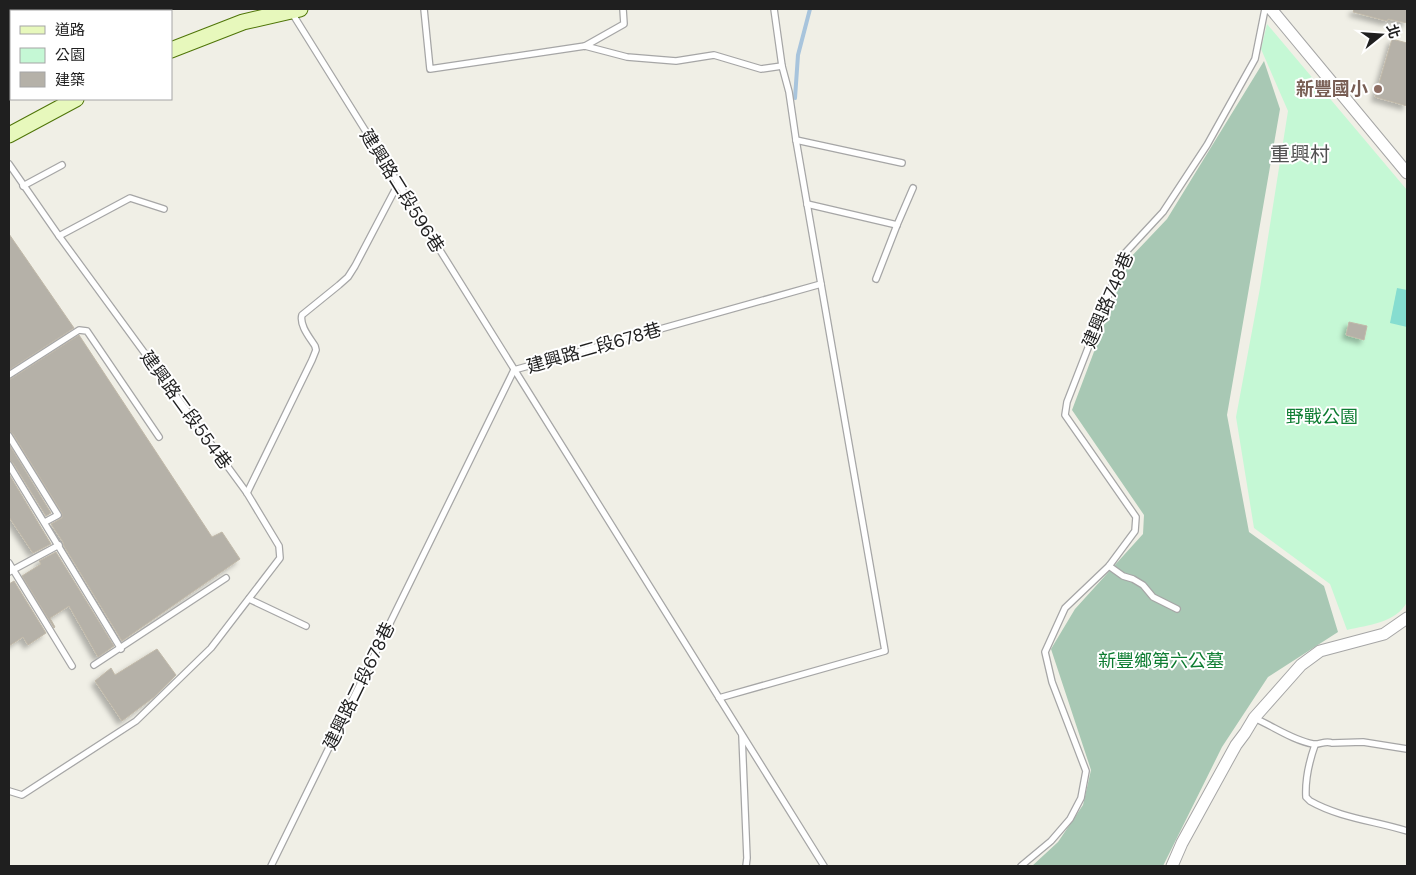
<svg xmlns="http://www.w3.org/2000/svg" width="1416" height="875" viewBox="0 0 1416 875" font-family="'DM Sans','Noto Sans TC',sans-serif">
<style>
.cemetery{fill:#a8c8b4}
.park{fill:#c5f8d5}
.pitch{fill:#86ddd0}
.lines{fill:none;stroke-linecap:round;stroke-linejoin:round}
.stream{stroke:#a8c4dc;stroke-width:4}
.building{fill:#b5b1a8;stroke:#c1b9a9;filter:url(#shadow)}
.lane-casing{stroke:#a6a6a6;stroke-width:8}
.street-casing{stroke:#a6a6a6;stroke-width:13}
.secondary-casing{stroke:#4f7508;stroke-width:17}
.lane{stroke:#fff;stroke-width:5.5}
.street{stroke:#fff;stroke-width:11}
.secondary{stroke:#e7f8bc;stroke-width:15}
.education-dot{fill:#8d6e63;stroke:#fff;stroke-width:2}
.labels{text-anchor:middle;dominant-baseline:central;stroke-width:4;stroke-linejoin:round;paint-order:stroke}
.education-label{font-size:18px;font-weight:bold;fill:#785e54;stroke:#fff;text-anchor:end}
.street-label{font-size:18px;fill:#1f1f1f;stroke:#fff}
.park-label{font-size:18px;fill:#0e7d32;stroke:#fff}
.quarter-label{font-size:20px;fill:#525252;stroke:#fff}
</style>
<defs>
<filter id="shadow"><feDropShadow dx="-4" dy="4" stdDeviation="2.5" flood-color="#0004"/></filter>
</defs>
<rect width="100%" height="100%" fill="#f0efe6"/>
<path class="cemetery" d="M1264,61L1280,109L1227,415L1249,532L1324,586L1338,632L1268,677L1222,747L1163,866H1032L1058,842L1083,805L1091,770L1051,649L1075,609L1143,534L1144,515L1072,410L1129,259L1167,219Z"/>
<path class="park" d="M1267,24L1407,190V602C1396,623 1368,625 1347,630L1330,584L1254,528L1236,417L1260,288L1288,111L1261,49Z"/>
<path class="pitch" d="M1397,288L1407,290V327L1390,323Z"/>
<g class="lines">
<path class="stream" d="M795,98L798,55L810,9"/>
</g>
<g class="building">
<path d="M1354,9H1407V23L1388,19L1387,21L1353,12Z"/>
<path d="M1392,39L1407,43V106L1375,97Z"/>
<path d="M9,234L74,328L9,370Z"/>
<path d="M1349,322L1367,326L1364,340L1346,335Z"/>
<path d="M79,335L212,537L222,532L240,559L122,641L64,546L63,542L51,524L62,518V513L13,434L9,431V380Z"/>
<path d="M9,444L51,513L46,516L13,463L9,460Z"/>
<path d="M9,474L51,544L33,553L9,517Z"/>
<path d="M56,552L114,646L98,657L69,606L50,618L55,627L54,628L22,576L41,564L39,561Z"/>
<path d="M14,581L46,633L28,645L23,637L9,646V584Z"/>
<path d="M157,649L176,675L154,697L122,721L95,681L111,668L115,675Z"/>
</g>
<g class="lines">
<g class="lane-casing">
<g id="lane">
<path d="M139,9L141,11"/>
<path d="M424,9L430,69L585,46L627,57L676,61L714,55L761,69L782,66"/>
<path d="M292,13L824,866"/>
<path d="M585,46L624,24L623,9"/>
<path d="M796,140L902,163"/>
<path d="M9,164L59,236L247,493L279,546L280,558L211,648L136,721L22,795L9,791"/>
<path d="M23,186L62,165"/>
<path d="M807,204L897,225"/>
<path d="M59,236L130,198L164,209"/>
<path d="M876,279L897,225L913,188"/>
<path d="M9,375L79,330L87,331L159,437"/>
<path d="M9,436L58,515L45,522"/>
<path d="M9,465L121,649"/>
<path d="M247,493L312,360L316,350L315,346C310,338 299,325 302,315L339,285L348,277L355,266L398,184"/>
<path d="M9,563L72,666"/>
<path d="M1109,566L1123,576L1133,579L1143,585L1153,597L1177,609"/>
<path d="M9,572L59,545"/>
<path d="M249,599L306,626"/>
<path d="M94,665L226,578"/>
<path d="M719,698L885,651L821,284"/>
<path d="M1254,718C1273,726 1292,740 1313,744C1320,745 1325,740 1332,743L1363,742L1407,749"/>
<path d="M742,736L747,858L746,866"/>
<path d="M1315,745C1309,762 1305,779 1306,797L1310,801C1340,818 1375,821 1407,831"/>
<path d="M271,866L514,370L821,284L796,140L789,92L782,66L774,9"/>
<path d="M1021,866L1051,841L1070,819L1081,798L1086,771L1052,682L1045,652L1065,608L1109,566L1135,531L1136,517L1065,415L1067,402L1125,253L1163,212L1207,145L1255,59L1265,9"/>
</g>
</g>
<g class="street-casing">
<g id="street">
<path d="M1271,9L1407,173"/>
<path d="M1172,866L1182,843L1236,745L1245,733L1254,718L1301,665L1320,651L1384,634L1407,618"/>
</g>
</g>
<g class="secondary-casing">
<g id="secondary">
<path d="M171,50L243,22L300,9"/>
<path d="M9,135L76,99"/>
</g>
</g>
<use href="#lane" class="lane"/>
<use href="#street" class="street"/>
<use href="#secondary" class="secondary"/>
</g>
<circle class="education-dot" cx="1378" cy="89" r="5"/>
<g class="labels">
<g class="education-label">
<text x="1368" y="89">新豐國小</text>
</g>
<g class="street-label">
<text transform="translate(402 191) rotate(58)">建興路二段596巷</text>
<text transform="translate(1108 300) rotate(-67)">建興路748巷</text>
<text transform="translate(594 348) rotate(-16)">建興路二段678巷</text>
<text transform="translate(186 410) rotate(54)">建興路二段554巷</text>
<text transform="translate(359 686) rotate(-64)">建興路二段678巷</text>
</g>
<g class="park-label">
<text x="1322" y="417">野戰公園</text>
<text x="1161" y="661">新豐鄉第六公墓</text>
</g>
<g class="quarter-label">
<text x="1300" y="154">重興村</text>
</g>
</g>
<rect width="1416" height="875" fill="none" stroke="#1f1f1f" stroke-width="20"/>
<rect x="10" y="10" width="162" height="90" fill="#ffffff" stroke="#a5a5a5"/>
<rect x="20" y="26" width="25" height="8" fill="#e7f8bc" stroke="#a5a5a5"/>
<text x="55" y="35" font-size="15" fill="#1f1f1f">道路</text>
<rect x="20" y="48" width="25" height="15" fill="#c5f8d5" stroke="#a5a5a5"/>
<text x="55" y="60" font-size="15" fill="#1f1f1f">公園</text>
<rect x="20" y="72" width="25" height="15" fill="#b5b1a8" stroke="#a5a5a5"/>
<text x="55" y="85" font-size="15" fill="#1f1f1f">建築</text>
<g transform="translate(1381 35) rotate(73)" stroke="#ffffff" stroke-width="4" paint-order="stroke">
<path d="M0-4L9 19L0 12L-9 19Z" fill="#1f1f1f"/>
<text y="-8" font-size="14" font-weight="bold" text-anchor="middle" fill="#1f1f1f">北</text>
</g>
</svg>
